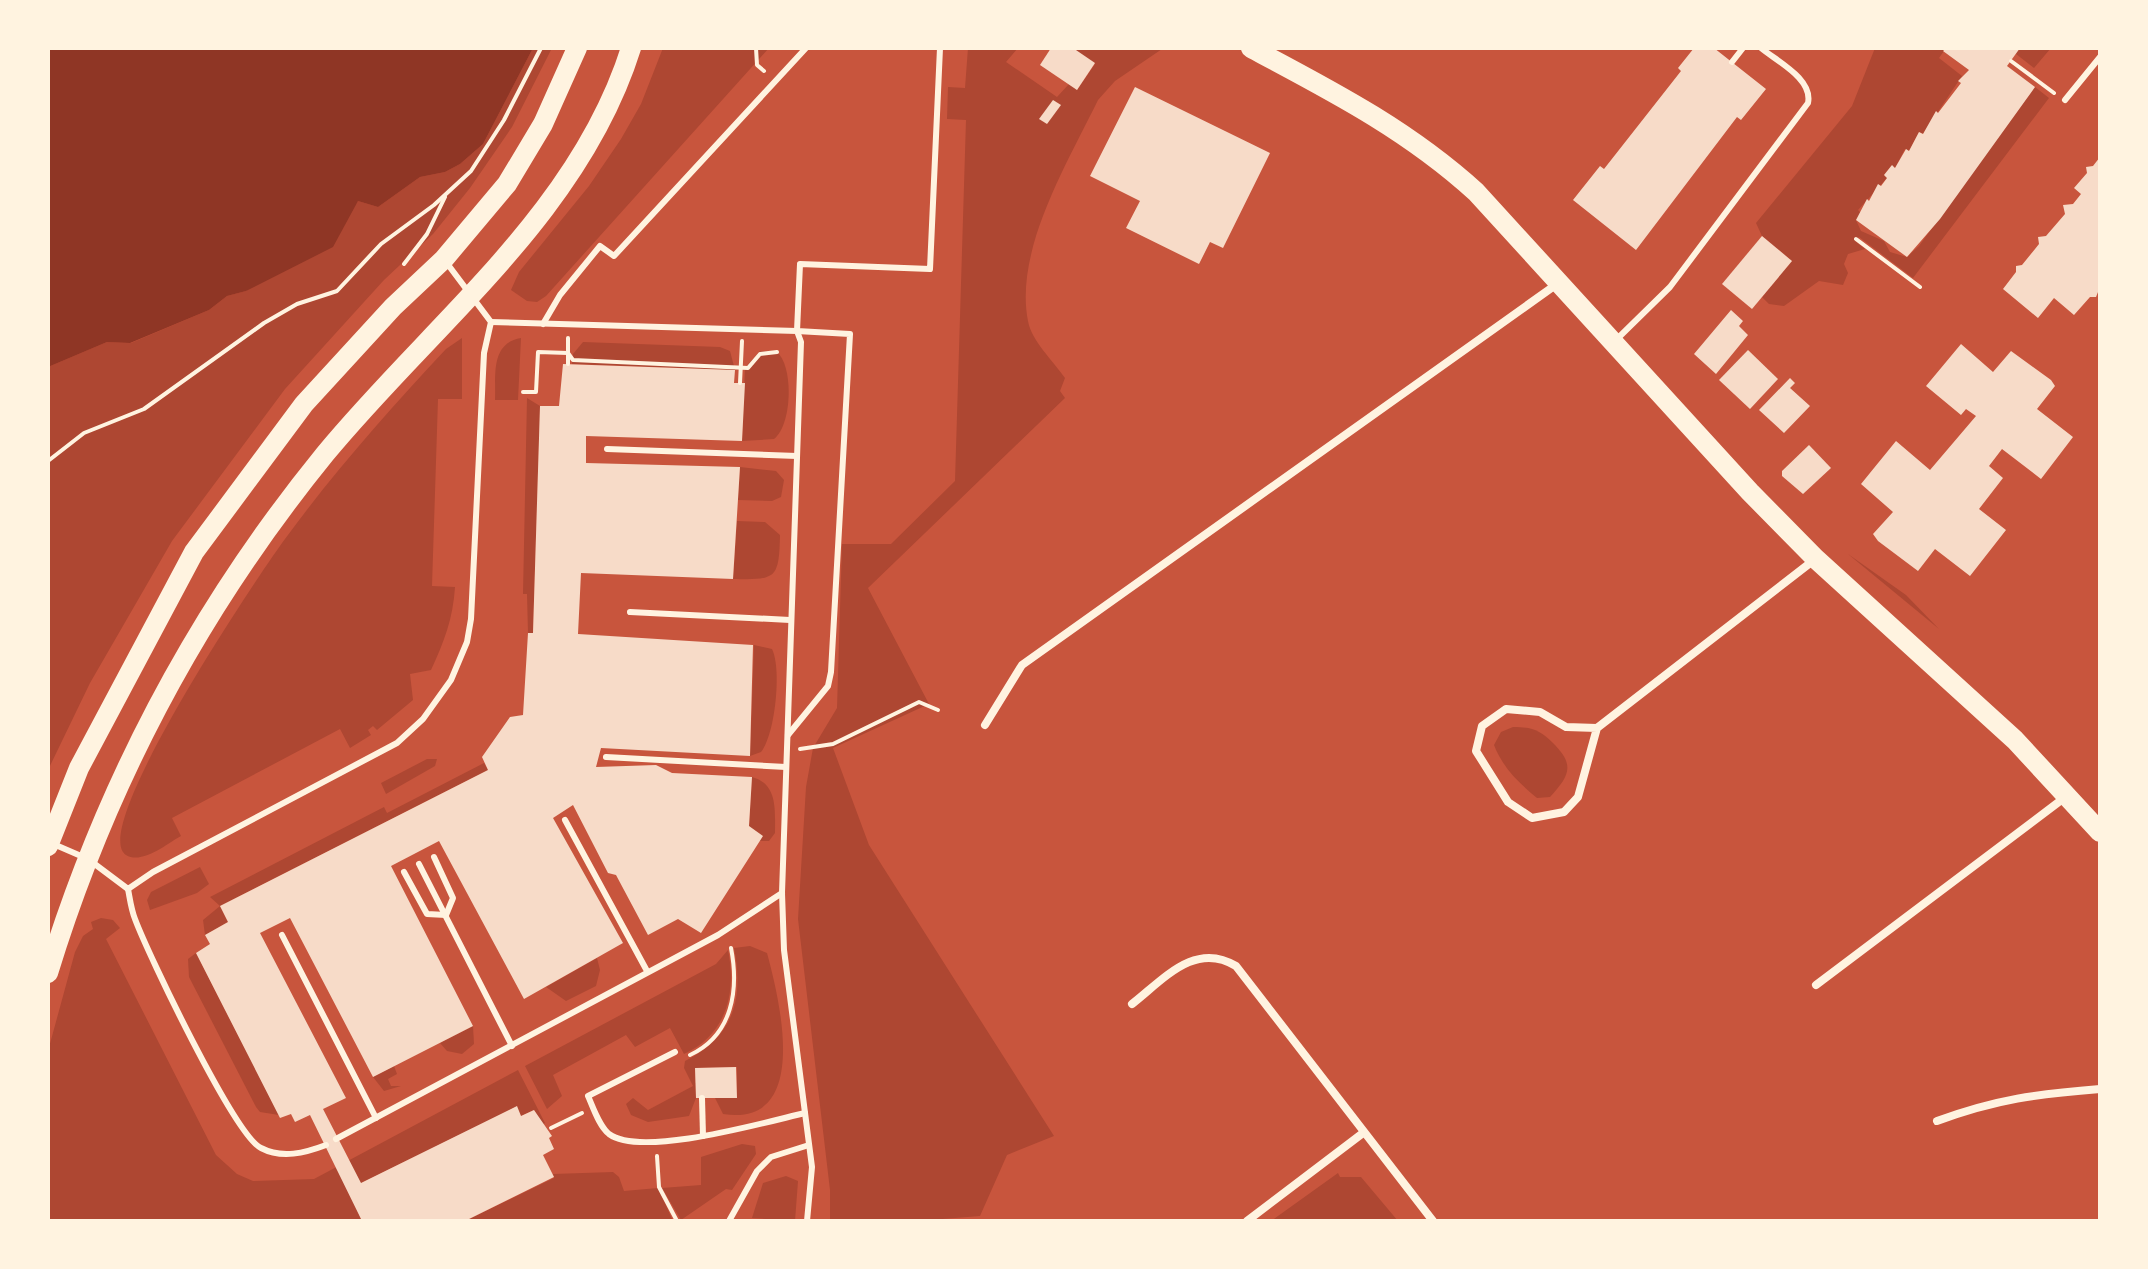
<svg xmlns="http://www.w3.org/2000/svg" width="2148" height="1269" viewBox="0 0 2148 1269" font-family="'Open Sans',sans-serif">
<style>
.green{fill:#ae4732}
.water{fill:#8f3625}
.building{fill:#f7dbc8}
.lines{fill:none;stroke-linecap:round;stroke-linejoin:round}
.path{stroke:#fff3e0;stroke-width:4}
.service{stroke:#fff3e0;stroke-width:6}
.minor{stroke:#fff3e0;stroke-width:8}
.primary{stroke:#fff3e0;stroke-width:20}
</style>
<rect width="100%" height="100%" fill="#c8553d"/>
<g class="green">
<path d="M533,48H552L512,127L470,188L433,234L384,280L285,389L172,541L90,683L48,770V367L107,342L131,343L209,310L227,296L246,291L349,214L358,201L378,207L420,177L445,172L460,164L483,144Z"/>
<path d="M663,48H769L546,296L537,302L527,301L511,290L519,272L589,186L621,139L641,104Z"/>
<path d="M968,48H1018L1006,62L1057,97L1069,84L1077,90L1095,64L1073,48L1162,49L1115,81L1098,100C1068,162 1014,250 1028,321C1031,340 1054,362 1065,378L1060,391L1065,398L868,588L929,704L833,748L869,845L1054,1136L1007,1155L980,1216L917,1221H830V1190L798,919L806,787L813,748L837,708L842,544H891L955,481L966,120L947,119L948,87L965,88Z"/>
<path d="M1875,48H1946L1939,58L1962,76L1923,134L1919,132L1909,151L1905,149L1895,168L1891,166L1884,175L1887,178L1858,210L1861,213L1856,220L1861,231L1884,241L1890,252L1907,257L1919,246L2035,87L2049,98L1913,278L1859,237L1855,241L1865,249L1848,254L1844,264L1848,273L1843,285L1819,281L1784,306L1769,304L1762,297L1792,261L1762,236L1756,223L1852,106Z"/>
<path d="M2020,48H2051L2034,68L2016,54Z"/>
<path d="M462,338V399H438L432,586L455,587C453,619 444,642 431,670L410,674L413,700L377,730L373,726L368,730L371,735L350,748L340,729L172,818L181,836C168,843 142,865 126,855C87,830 259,574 285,539C334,472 389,410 446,349Z"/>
<path d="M521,338L518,400H495C496,376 490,343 521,338Z"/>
<path d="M583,342L720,347L730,351L735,370L572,364L573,354Z"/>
<path d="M760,351L777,352C794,367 792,425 774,439L742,441L745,368Z"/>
<path d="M527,398L540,406L533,633H528L527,594H523Z"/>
<path d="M740,467L776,471L784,480L781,497L772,501L738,500Z"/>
<path d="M737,521L765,522L780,535C779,579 776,580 733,579Z"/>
<path d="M1848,554L1906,595L1939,629Z"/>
<path d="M754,645L772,649C782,669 775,735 761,752L750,756Z"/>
<path d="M1513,727C1532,727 1540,730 1553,743C1575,765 1570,775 1550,797L1537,798C1518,782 1503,768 1494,745L1501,732Z"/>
<path d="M427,759H437L435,766L386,794L381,783Z"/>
<path d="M484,763L488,770L220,906L228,922L205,935L203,920L220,906L210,897L384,807L387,813Z"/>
<path d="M752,777C778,784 775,810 775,833L769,841H760L749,826Z"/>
<path d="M200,867L209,884L197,893L150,910L147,900L151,892Z"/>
<path d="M101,918L113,920L120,928L106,939L216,1155L237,1174L253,1181L314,1179L518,1070L545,1123L542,1125L534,1110L521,1116L516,1107L361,1183H345L362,1221H48V1051L75,952L83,936L93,929L91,922Z"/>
<path d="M750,946L767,953C780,1001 811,1128 723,1114L715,1098L737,1097V1067L695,1068L696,1098L689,1116L648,1122L631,1115L626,1104L633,1098L648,1110L693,1086L684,1068L685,1061C734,1037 744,998 734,948Z"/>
<path d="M728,950C737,993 726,1035 684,1054L670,1028L635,1047L626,1035L553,1075L562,1096L547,1109L525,1066L716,964Z"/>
<path d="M196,953L279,1115L260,1112L256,1107L189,977L188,959Z"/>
<path d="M597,958L600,970L596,986L566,1001L546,987Z"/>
<path d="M473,1026L474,1044L462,1054L447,1051L440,1043Z"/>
<path d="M394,1066L397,1074L388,1079L391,1086H401L384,1091L373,1077Z"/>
<path d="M742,1144L755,1146L756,1154L732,1190L726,1189L681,1220L662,1188L701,1185V1157Z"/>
<path d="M613,1172L619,1177L624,1191L658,1188L673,1221H465L554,1178L553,1174Z"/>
<path d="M1338,1173L1340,1177H1361L1398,1221H1271Z"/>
<path d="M786,1176L798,1181L795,1221L752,1218L763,1183Z"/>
</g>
<path class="water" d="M48,48H533L483,144L460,164L445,172L420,177L378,207L358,201L333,247L246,291L227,296L209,310L130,343L107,342L48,367Z"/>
<g class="building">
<path d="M1051,48H1073L1095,63L1077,90L1040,65Z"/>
<path d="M1694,48H1714L1766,89L1741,120L1737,117L1636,250L1573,200L1600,166L1604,169L1681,71L1678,68Z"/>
<path d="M1946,48H2020L2007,66L2035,87L1940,219L1907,257L1856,220L1867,199L1869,201L1878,184L1881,186L1887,178L1884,175L1892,165L1895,168L1906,149L1909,151L1919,132L1923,134L1936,111L1938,113L1961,83L1958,81L1969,70L1943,51Z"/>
<path d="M1135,87L1270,153L1223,248L1210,242L1199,264L1126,228L1140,201L1090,176Z"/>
<path d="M1053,100L1061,105L1047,124L1039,119Z"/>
<path d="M2100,157V287L2096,297H2090L2074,315L2054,298L2038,318L2003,289L2016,272V266L2022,265L2039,244L2038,237L2046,236L2065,214L2063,205L2073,204L2081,194L2074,188L2087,173L2086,167L2093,166Z"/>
<path d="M1762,236L1792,261L1752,309L1722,284Z"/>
<path d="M1731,310L1743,321L1739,326L1748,335L1716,374L1694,354Z"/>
<path d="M1961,344L1993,372L2011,351L2051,380L2055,386L2037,409L2073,437L2041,479L2002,449L1989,466L2003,478L1979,509L2006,530L1970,576L1935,549L1918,571L1878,541L1873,534L1893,512L1861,484L1896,441L1930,470L1976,416L1966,409L1961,415L1926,386Z"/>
<path d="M1748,350L1778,379L1750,409L1719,380Z"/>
<path d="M563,364L735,370L734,383H745L742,441L586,436V463L740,467L733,579L581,573L578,634L753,645L750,756L601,748L596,767L656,765L672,773L752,777L749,826L763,836L701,933L678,919L648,935L616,875L608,873L573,805L553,818L623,943L524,999L439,841L391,866L473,1026L373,1077L290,918L260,933L346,1098L323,1109L361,1183L517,1106L521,1116L534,1110L552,1136L549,1138L554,1149L543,1155L554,1177L465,1221H362L310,1115L295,1122L291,1114L280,1118L196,953L210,944L205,935L228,922L220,906L488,770L482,757L510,717L523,715L528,633H533L540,406H559Z"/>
<path d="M1790,378L1795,383L1790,388L1810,406L1784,433L1759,410Z"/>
<path d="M1809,445L1831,468L1803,494L1782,476V471Z"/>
<path d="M736,1067L737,1098H696L695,1068Z"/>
</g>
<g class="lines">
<g class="path">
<path d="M756,48L757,65L764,71"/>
<path d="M2011,61L2054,93"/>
<path d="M1856,239L1920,287"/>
<path d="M404,264L427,234L445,197"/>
<path d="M568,364V338"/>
<path d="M740,383L742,341"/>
<path d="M523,392H536L538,352L568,353L573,360L748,368L760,354L777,352"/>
<path d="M48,461L84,433L144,409L264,323L297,304L337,291L381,244L434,205L471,171L504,120L541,48"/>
<path d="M800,749L833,744L919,702L938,710"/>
<path d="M690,1055C733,1035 739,989 731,948"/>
<path d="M551,1128L582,1113"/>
<path d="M657,1156L659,1187L677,1221"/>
</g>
<g class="service">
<path d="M1732,62L1743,48"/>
<path d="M2065,100L2100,57"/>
<path d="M491,322L797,331L801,342L782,893L784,950L812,1167L807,1221"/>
<path d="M543,324L560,295L600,246L614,256L806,48"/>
<path d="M1617,339L1670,287L1808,103C1813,79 1778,62 1761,48"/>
<path d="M607,449L797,456"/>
<path d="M630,612L790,620"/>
<path d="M788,735L828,686L831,672L850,334L797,331L800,264L930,269L940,48"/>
<path d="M606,757L786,767"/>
<path d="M565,820L647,971"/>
<path d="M51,843L88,859L128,889L153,872L397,743L423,719L451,680L467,642L471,619L484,353L491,322L446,262"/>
<path d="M434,857L453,898L446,915"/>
<path d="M419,864L512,1046"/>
<path d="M404,872L427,914L446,915"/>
<path d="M128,889C130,899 131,909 135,919C148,954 235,1136 261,1148C282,1159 305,1153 326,1145"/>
<path d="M282,935L376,1118"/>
<path d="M675,1052L588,1096C593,1107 599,1126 609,1134C641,1158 766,1122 805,1113"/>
<path d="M702,1098L703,1136"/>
<path d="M336,1139L718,935L782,893"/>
<path d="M729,1221L757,1171L771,1157L809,1145"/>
</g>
<g class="minor">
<path d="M985,725L1022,665L1557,284"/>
<path d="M1597,728L1578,797L1564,812L1532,818L1508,802L1476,751L1482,726L1506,709L1540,712L1566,727L1597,728L1814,560"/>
<path d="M1816,985L2068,795"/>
<path d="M1132,1004C1164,979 1195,941 1236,966L1433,1221"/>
<path d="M1937,1121C1997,1099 2037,1094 2100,1089"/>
<path d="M1247,1221L1363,1133"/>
</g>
<g class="primary">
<path d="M1251,48C1332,91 1408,130 1476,192L1750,492L1816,559L2015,740L2100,832"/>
<path d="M48,846L79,768L194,552L304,404L393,307L444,259L507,184L543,124L577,48"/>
<path d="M48,973C107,781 198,610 325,454C432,324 579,214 631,48"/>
</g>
</g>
<rect width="2148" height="1269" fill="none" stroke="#fff3e0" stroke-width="100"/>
</svg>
